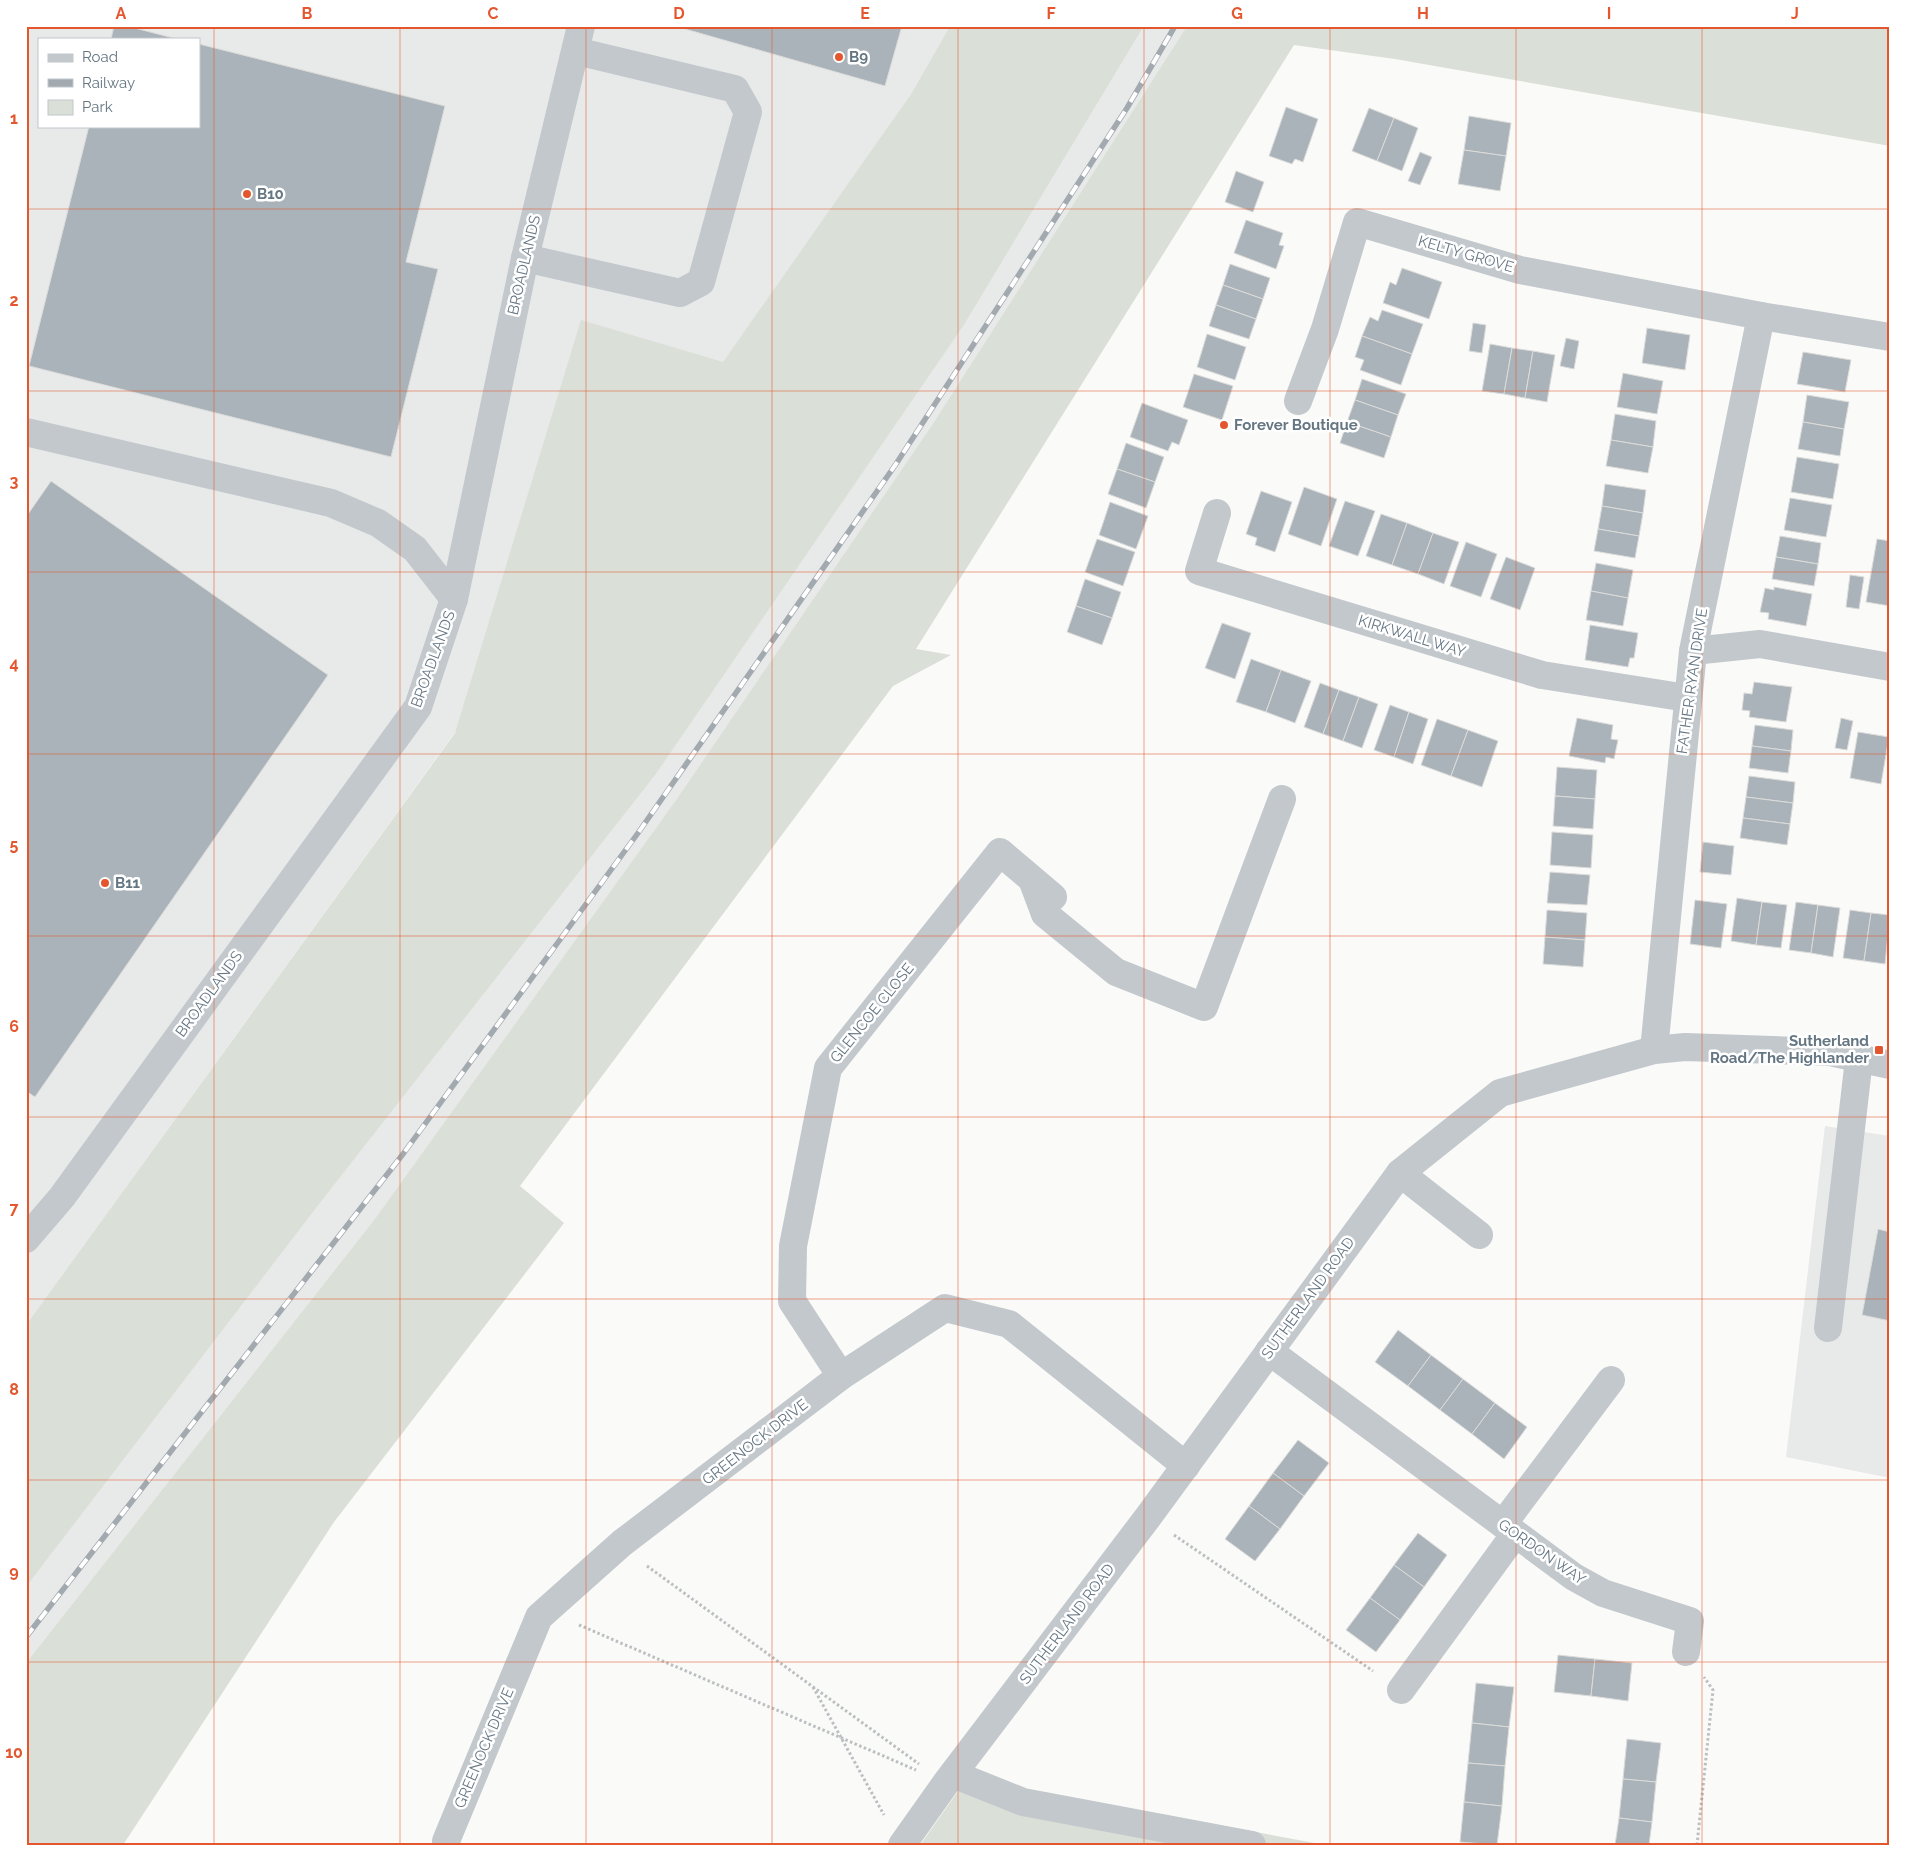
<svg xmlns="http://www.w3.org/2000/svg" width="1916" height="1871" viewBox="0 0 1916 1871" font-family="Raleway,sans-serif">
<style>
.built{fill:#e8e9e9;fill-rule:evenodd}
.green{fill:#dadfd7}
.building{fill:#aab3b9;stroke:#dcdcda}
.lines{fill:none;stroke-linecap:round;stroke-linejoin:round}
.path{stroke:#bbbfc2;stroke-width:3;stroke-dasharray:2.5 2.5;stroke-linecap:butt}
.minor{stroke:#c3c8cc;stroke-width:28}
.rail-casing{stroke:#a2aab0;stroke-width:5.5}
.rail{stroke:#fff;stroke-width:4;stroke-dasharray:11;stroke-linecap:butt}
.grid{fill:none;stroke:#e4572e;stroke-width:1;stroke-opacity:0.55}
.poi-dot{fill:#e4572e;stroke:#fff;stroke-width:2}
.labels{text-anchor:middle;dominant-baseline:central;stroke-width:5;stroke-linejoin:round;paint-order:stroke}
.poi-label{font-size:15px;font-weight:bold;fill:#657683;stroke:#fff;text-anchor:start}
.street-label{font-size:15px;fill:#657683;stroke:#fff}
.neatline{fill:none;stroke:#e4572e;stroke-width:2}
.grid-label{font-size:16px;text-anchor:middle;font-weight:bold;fill:#e4572e}
</style>
<rect width="100%" height="100%" fill="#fafaf8"/>
<g class="built">
<path d="M26,26H950L911,94L786,275L26,1325ZM39,39H199V126H39Z"/>
<path d="M1144,26H1187L932,425L676,800L374,1220L26,1663V1587L320,1203L656,774L964,325Z"/>
<path d="M1825,1126L1890,1136V1478L1786,1457Z"/>
</g>
<g class="green">
<path d="M950,26H1144L964,325L656,774L320,1203L26,1587V1325L455,733L581,320L723,362L911,94Z"/>
<path d="M1187,26H1890V146L1395,59L1294,45L916,649L951,655L893,686L520,1186L564,1223L334,1522L123,1845H26V1663L374,1220L676,800L932,425Z"/>
<path d="M973,1770L1021,1788L1325,1845H920Z"/>
</g>
<g class="building">
<path d="M114,26H127L177,39H111Z"/>
<path d="M685,26H902L885,86L685,29Z"/>
<path d="M199,44L445,106L406,262L438,269L391,457L29,366L89,126H199Z"/>
<path d="M1286,107L1318,119L1303,162L1295,159L1292,164L1269,156Z"/>
<path d="M1369,108L1394,118L1377,161L1352,151Z"/>
<path d="M1469,116L1511,123L1506,156L1464,150Z"/>
<path d="M1394,118L1418,128L1402,171L1377,161Z"/>
<path d="M1464,150L1506,156L1500,191L1458,184Z"/>
<path d="M1420,152L1432,157L1420,185L1408,181Z"/>
<path d="M1236,171L1264,182L1253,212L1225,202Z"/>
<path d="M1246,220L1283,233L1279,245L1284,246L1276,269L1234,253Z"/>
<path d="M1230,264L1270,278L1263,299L1223,285Z"/>
<path d="M1402,268L1442,282L1429,319L1383,303L1390,282L1396,285Z"/>
<path d="M1223,285L1263,299L1256,319L1216,305Z"/>
<path d="M1216,305L1256,319L1249,339L1209,326Z"/>
<path d="M1382,310L1423,324L1412,354L1362,336L1370,317L1378,321Z"/>
<path d="M1473,323L1486,325L1482,353L1469,351Z"/>
<path d="M1647,328L1690,335L1685,370L1642,363Z"/>
<path d="M1207,334L1246,347L1235,380L1197,367Z"/>
<path d="M1362,336L1412,354L1401,385L1360,370L1364,360L1355,357Z"/>
<path d="M1566,338L1579,341L1574,369L1560,366Z"/>
<path d="M1490,344L1512,348L1504,394L1482,391Z"/>
<path d="M1512,348L1533,351L1525,398L1504,394Z"/>
<path d="M1533,351L1555,355L1547,402L1525,398Z"/>
<path d="M1803,352L1851,360L1845,392L1797,384Z"/>
<path d="M1623,373L1663,381L1657,414L1617,407Z"/>
<path d="M1194,374L1233,386L1222,420L1183,407Z"/>
<path d="M1362,379L1406,394L1398,415L1355,400Z"/>
<path d="M1807,395L1849,402L1844,429L1803,422Z"/>
<path d="M1355,400L1398,415L1391,437L1347,422Z"/>
<path d="M1142,403L1188,420L1179,445L1172,442L1168,451L1130,437Z"/>
<path d="M1615,414L1656,421L1653,447L1611,440Z"/>
<path d="M1347,422L1391,437L1384,458L1340,443Z"/>
<path d="M1803,422L1844,429L1840,456L1798,449Z"/>
<path d="M1611,440L1653,447L1648,473L1606,466Z"/>
<path d="M1126,443L1164,457L1155,482L1117,469Z"/>
<path d="M1797,457L1839,464L1833,499L1791,492Z"/>
<path d="M1117,469L1155,482L1146,508L1108,494Z"/>
<path d="M51,481L328,675L35,1097L26,1091V517Z"/>
<path d="M1605,484L1646,490L1643,513L1602,506Z"/>
<path d="M1304,487L1337,499L1321,546L1288,534Z"/>
<path d="M1261,491L1292,502L1275,552L1255,545L1257,538L1246,534Z"/>
<path d="M1790,498L1832,505L1826,537L1784,530Z"/>
<path d="M1345,501L1375,511L1358,556L1329,546Z"/>
<path d="M1110,502L1148,516L1136,549L1099,535Z"/>
<path d="M1602,506L1643,513L1639,536L1598,529Z"/>
<path d="M1381,514L1407,523L1392,565L1366,556Z"/>
<path d="M1407,523L1433,533L1418,574L1392,565Z"/>
<path d="M1598,529L1639,536L1635,558L1594,551Z"/>
<path d="M1433,533L1459,542L1444,584L1418,574Z"/>
<path d="M1780,536L1821,543L1818,564L1776,557Z"/>
<path d="M1097,539L1135,552L1123,586L1085,572Z"/>
<path d="M1877,539L1890,541V606L1866,602Z"/>
<path d="M1466,542L1497,554L1481,597L1450,586Z"/>
<path d="M1506,557L1535,568L1520,610L1490,599Z"/>
<path d="M1776,557L1818,564L1814,586L1772,579Z"/>
<path d="M1596,563L1633,570L1628,598L1591,591Z"/>
<path d="M1850,575L1864,577L1859,609L1846,607Z"/>
<path d="M1085,579L1121,592L1112,618L1076,606Z"/>
<path d="M1774,587L1812,594L1806,626L1768,619L1769,613L1760,612L1765,588L1774,590Z"/>
<path d="M1591,591L1628,598L1623,626L1586,620Z"/>
<path d="M1076,606L1112,618L1102,645L1067,632Z"/>
<path d="M1222,623L1251,633L1235,679L1205,668Z"/>
<path d="M1590,625L1638,633L1634,658H1630L1628,667L1585,660Z"/>
<path d="M1251,659L1281,670L1266,712L1236,702Z"/>
<path d="M1281,670L1311,681L1295,723L1266,712Z"/>
<path d="M1754,682L1792,687L1786,722L1749,717L1750,711L1742,710L1744,693L1752,694Z"/>
<path d="M1320,683L1339,690L1323,734L1304,727Z"/>
<path d="M1339,690L1359,697L1343,741L1323,734Z"/>
<path d="M1359,697L1378,704L1362,748L1343,741Z"/>
<path d="M1390,705L1409,712L1394,757L1374,750Z"/>
<path d="M1409,712L1428,719L1413,764L1394,757Z"/>
<path d="M1577,718L1613,725L1611,739L1618,740L1614,759L1606,757L1605,763L1569,756Z"/>
<path d="M1841,718L1853,721L1847,750L1835,748Z"/>
<path d="M1437,719L1468,730L1451,776L1421,765Z"/>
<path d="M1755,725L1793,730L1791,751L1752,746Z"/>
<path d="M1468,730L1498,741L1482,787L1451,776Z"/>
<path d="M1858,732L1889,737L1881,784L1850,778Z"/>
<path d="M1752,746L1791,751L1788,773L1749,768Z"/>
<path d="M1557,767L1597,770L1595,799L1555,796Z"/>
<path d="M1749,776L1795,782L1793,803L1746,797Z"/>
<path d="M1555,796L1595,799L1593,829L1553,826Z"/>
<path d="M1746,797L1793,803L1790,824L1743,818Z"/>
<path d="M1743,818L1790,824L1787,845L1740,838Z"/>
<path d="M1552,832L1593,835L1591,868L1550,865Z"/>
<path d="M1703,842L1734,846L1731,875L1700,872Z"/>
<path d="M1550,872L1590,875L1587,905L1547,903Z"/>
<path d="M1737,898L1762,902L1756,945L1731,941Z"/>
<path d="M1695,900L1727,904L1721,948L1690,944Z"/>
<path d="M1762,902L1787,905L1781,948L1756,945Z"/>
<path d="M1796,902L1818,905L1811,953L1789,950Z"/>
<path d="M1818,905L1840,908L1833,957L1811,953Z"/>
<path d="M1547,910L1587,913L1585,940L1545,937Z"/>
<path d="M1850,910L1871,913L1864,961L1843,958Z"/>
<path d="M1871,913L1890,915L1885,964L1864,961Z"/>
<path d="M1545,937L1585,940L1583,967L1543,964Z"/>
<path d="M1878,1229L1890,1232V1321L1862,1315Z"/>
<path d="M1398,1330L1431,1355L1408,1386L1375,1362Z"/>
<path d="M1431,1355L1463,1379L1440,1410L1408,1386Z"/>
<path d="M1463,1379L1495,1403L1472,1434L1440,1410Z"/>
<path d="M1495,1403L1527,1427L1504,1459L1472,1434Z"/>
<path d="M1298,1440L1329,1463L1304,1496L1273,1473Z"/>
<path d="M1273,1473L1304,1496L1280,1529L1249,1506Z"/>
<path d="M1249,1506L1280,1529L1255,1561L1225,1539Z"/>
<path d="M1418,1533L1447,1555L1424,1587L1394,1565Z"/>
<path d="M1394,1565L1424,1587L1400,1620L1370,1598Z"/>
<path d="M1370,1598L1400,1620L1376,1652L1346,1630Z"/>
<path d="M1558,1655L1595,1659L1591,1696L1554,1692Z"/>
<path d="M1595,1659L1632,1663L1628,1701L1591,1696Z"/>
<path d="M1476,1683L1514,1687L1509,1727L1472,1723Z"/>
<path d="M1472,1723L1509,1727L1505,1766L1468,1763Z"/>
<path d="M1627,1739L1661,1743L1656,1782L1623,1779Z"/>
<path d="M1468,1763L1505,1766L1502,1806L1464,1802Z"/>
<path d="M1623,1779L1656,1782L1652,1822L1619,1818Z"/>
<path d="M1464,1802L1502,1806L1497,1845L1460,1842Z"/>
<path d="M1619,1818L1652,1822L1649,1845H1615Z"/>
</g>
<g class="lines">
<g class="path">
<path d="M1174,1535L1373,1671"/>
<path d="M647,1566L919,1764"/>
<path d="M579,1625L916,1770"/>
<path d="M813,1687L884,1815"/>
<path d="M1697,1845L1713,1690L1704,1677"/>
</g>
<g class="minor">
<path d="M525,258L680,293L701,282L748,112L735,89L576,51"/>
<path d="M1298,401L1325,329L1357,222L1520,270L1761,316L1890,337"/>
<path d="M26,432L331,503L378,523L415,549L454,599"/>
<path d="M1217,513L1199,571L1542,675L1687,698"/>
<path d="M1693,651L1760,644L1890,667"/>
<path d="M1033,882L1045,914L1116,972L1204,1007L1282,799"/>
<path d="M1654,1050L1693,651L1761,316"/>
<path d="M1400,1173L1479,1235"/>
<path d="M26,1239L62,1197L418,707L454,599L525,258L581,26"/>
<path d="M1828,1328L1859,1059"/>
<path d="M1269,1351L1574,1577L1603,1593L1690,1621L1686,1652"/>
<path d="M841,1376L792,1301L793,1246L828,1068L1000,852L1053,897"/>
<path d="M1503,1524L1611,1380"/>
<path d="M1401,1690L1515,1534"/>
<path d="M953,1774L1023,1802L1252,1845"/>
<path d="M447,1845L446,1841L539,1617L622,1543L841,1376L945,1308L1009,1324L1186,1466"/>
<path d="M902,1845L946,1783L1148,1517L1400,1173L1500,1093L1654,1050L1685,1047L1830,1052L1890,1065"/>
</g>
<g class="rail-casing">
<path id="rail" d="M26,1637L403,1154L638,833L896,464L1127,108L1175,26"/>
</g>
<use href="#rail" class="rail"/>
</g>
<path class="grid" d="M214,26V1845M400,26V1845M586,26V1845M772,26V1845M958,26V1845M1144,26V1845M1330,26V1845M1516,26V1845M1702,26V1845M26,209H1890M26,391H1890M26,572H1890M26,754H1890M26,936H1890M26,1117H1890M26,1299H1890M26,1480H1890M26,1662H1890"/>
<g class="poi-dot">
<circle cx="839" cy="57" r="5"/>
<circle cx="247" cy="194" r="5"/>
<circle cx="1224" cy="425" r="5"/>
<circle cx="105" cy="883" r="5"/>
<rect x="1874" y="1045" width="10" height="10" rx="2.5"/>
</g>
<g class="labels">
<g class="poi-label">
<text x="849" y="57">B9</text>
<text x="257" y="194">B10</text>
<text x="1234" y="425">Forever Boutique</text>
<text x="115" y="883">B11</text>
<text x="1869" y="1041" text-anchor="end">Sutherland<tspan x="1869" dy="17">Road/The Highlander</tspan></text>
</g>
<g class="street-label">
<text transform="translate(1466 254) rotate(16)">KELTY GROVE</text>
<text transform="translate(524 265) rotate(-77)">BROADLANDS</text>
<text transform="translate(1412 636) rotate(17)">KIRKWALL WAY</text>
<text transform="translate(433 659) rotate(-70)">BROADLANDS</text>
<text transform="translate(1692 681) rotate(-82)">FATHER RYAN DRIVE</text>
<text transform="translate(209 994) rotate(-54)">BROADLANDS</text>
<text transform="translate(872 1013) rotate(-51)">GLENCOE CLOSE</text>
<text transform="translate(1308 1298) rotate(-54)">SUTHERLAND ROAD</text>
<text transform="translate(755 1442) rotate(-38)">GREENOCK DRIVE</text>
<text transform="translate(1542 1552) rotate(35)">GORDON WAY</text>
<text transform="translate(1067 1624) rotate(-53)">SUTHERLAND ROAD</text>
<text transform="translate(484 1748) rotate(-67)">GREENOCK DRIVE</text>
</g>
</g>
<rect width="1916" height="1871" fill="none" stroke="#ffffff" stroke-width="55"/>
<rect x="38" y="38" width="162" height="90" fill="#ffffff" stroke="#c1c8cd"/>
<rect x="48" y="54" width="25" height="8" fill="#c3c8cc" stroke="#c1c8cd"/>
<text x="82" y="62" font-size="15" fill="#657683">Road</text>
<rect x="48" y="79" width="25" height="8" fill="#a2aab0" stroke="#c1c8cd"/>
<text x="82" y="88" font-size="15" fill="#657683">Railway</text>
<rect x="48" y="100" width="25" height="15" fill="#dadfd7" stroke="#c1c8cd"/>
<text x="82" y="112" font-size="15" fill="#657683">Park</text>
<rect x="28" y="28" width="1860" height="1816" class="neatline"/>
<g class="grid-label">
<text x="121" y="19">A</text>
<text x="307" y="19">B</text>
<text x="493" y="19">C</text>
<text x="679" y="19">D</text>
<text x="865" y="19">E</text>
<text x="1051" y="19">F</text>
<text x="1237" y="19">G</text>
<text x="1423" y="19">H</text>
<text x="1609" y="19">I</text>
<text x="1795" y="19">J</text>
<text x="14" y="124">1</text>
<text x="14" y="306">2</text>
<text x="14" y="487">3</text>
<text x="14" y="669">4</text>
<text x="14" y="850">5</text>
<text x="14" y="1032">6</text>
<text x="14" y="1214">7</text>
<text x="14" y="1395">8</text>
<text x="14" y="1577">9</text>
<text x="14" y="1758">10</text>
</g>
</svg>
